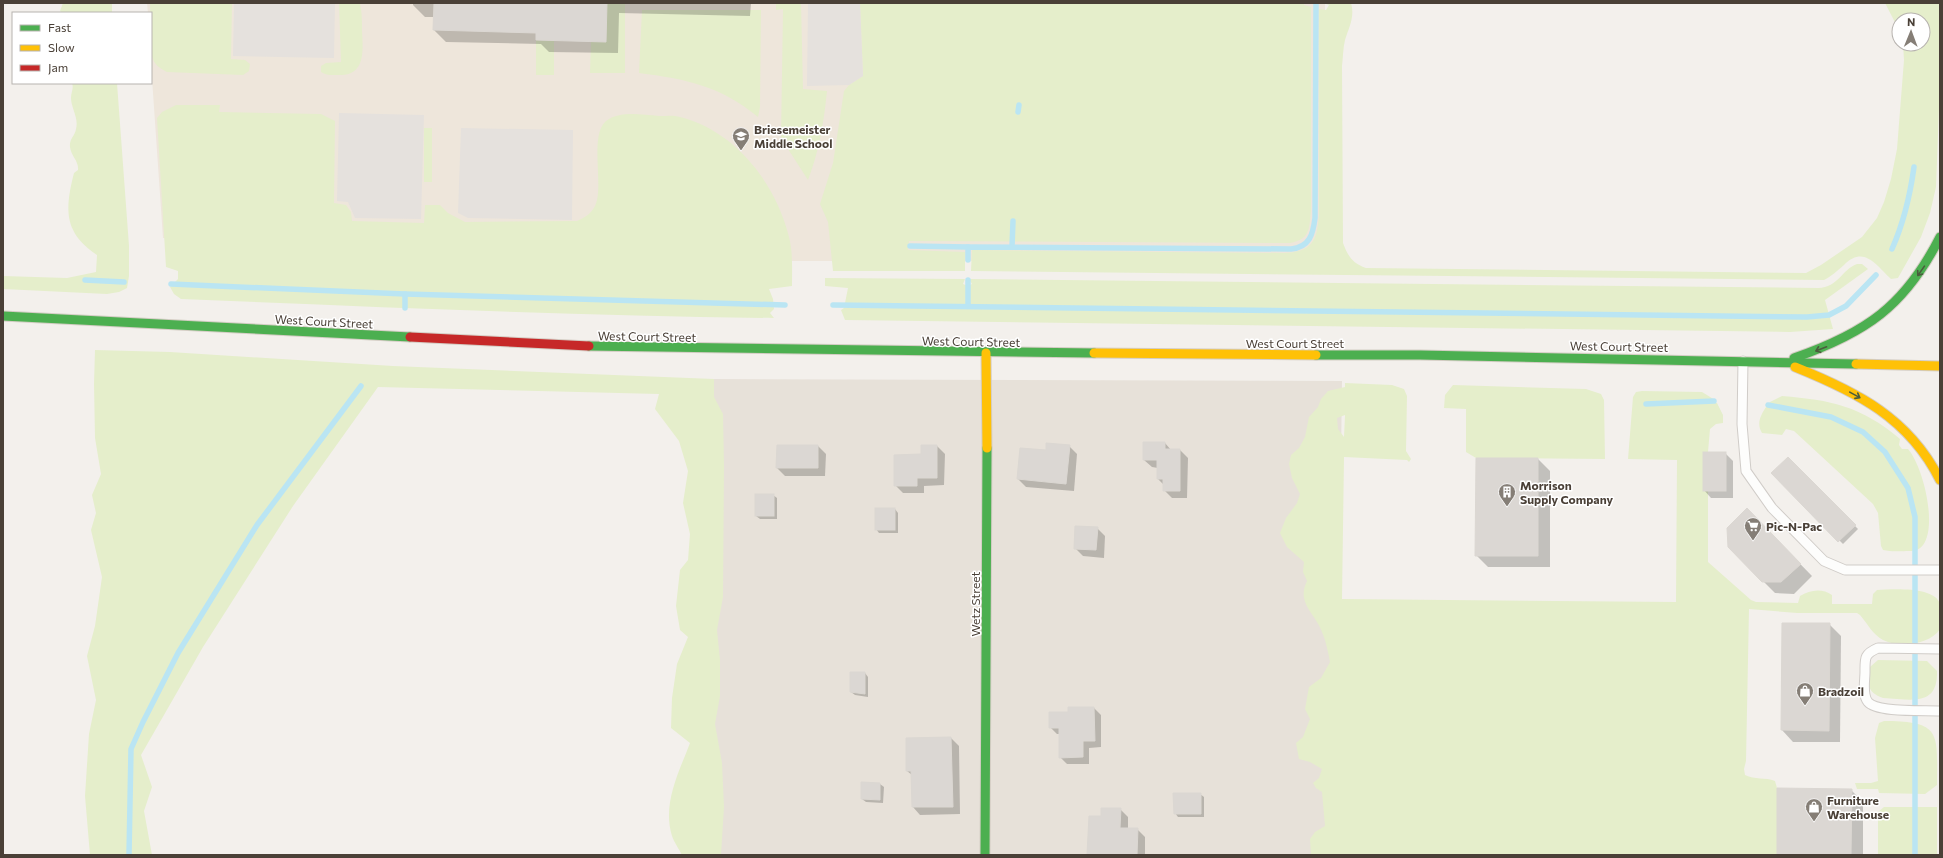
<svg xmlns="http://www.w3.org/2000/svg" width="1943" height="858" viewBox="0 0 1943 858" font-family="Commissioner,sans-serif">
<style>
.residential{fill:#e7e1d9}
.education{fill:#eee6db}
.green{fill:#e5eecb;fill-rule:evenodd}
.parking{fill:#e5e1dd}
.shadow{fill:#0003}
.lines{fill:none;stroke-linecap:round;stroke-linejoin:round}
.stream{stroke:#bae5f3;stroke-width:5.5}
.building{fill:#dbd7d3;stroke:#dbd7d2}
.lane-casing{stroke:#d0ccc8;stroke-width:11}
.fast-casing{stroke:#d4cdc4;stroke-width:11}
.slow-casing{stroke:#d4cdc4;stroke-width:11}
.jam-casing{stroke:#d4cdc4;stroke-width:11}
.lane{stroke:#fdfdfc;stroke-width:9}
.fast{stroke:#4caf50;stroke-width:9}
.slow{stroke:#ffc107;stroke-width:9}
.jam{stroke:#c62828;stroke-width:9}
.oneway{stroke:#4a5c3d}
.labels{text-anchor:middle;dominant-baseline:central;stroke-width:3;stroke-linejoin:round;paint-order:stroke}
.poi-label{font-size:12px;font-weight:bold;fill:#4a4037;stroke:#fff;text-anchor:start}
.street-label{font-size:12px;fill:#4a4037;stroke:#fff}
</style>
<rect width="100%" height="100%" fill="#f3f0ec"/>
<path class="residential" d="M714,379L1342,381L1336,855H709Z"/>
<path class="education" d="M147,3H1325L1324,261H789L353,248L163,238L151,64V13H148Z"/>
<g class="green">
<path d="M63,3H112V13H62L60,11Z"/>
<path d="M150,3H232L231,59L245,60L250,64L249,71L243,75L167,72C159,68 155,65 152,57Z"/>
<path d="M339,3H360C362,12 362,22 362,31C363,50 366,76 339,75C332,75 327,76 321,72V66L326,63L341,62Z"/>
<path d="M607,3H625V73H590L591,42H606Z"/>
<path d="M776,3H801L803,89L827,91C824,121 819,152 808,180L781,138L783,9L776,10Z"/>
<path d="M860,3H1304V5L1311,7V211C1309,230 1310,239 1290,243L909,241L908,250L965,252V271H833L828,222L820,204L833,163L844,91L849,85L863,76Z"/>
<path d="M1323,3H1351C1355,17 1349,27 1345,40C1343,48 1343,58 1342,66L1343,243C1348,256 1352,263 1366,268L1806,273L1821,265L1862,237L1877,218L1884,202L1891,179L1897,149L1904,60L1903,44H1923V20H1899V30L1885,3H1939L1940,81L1936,187L1930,213L1921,237L1898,278L1891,279C1876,265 1864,245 1844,265C1837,271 1832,276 1824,280L971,271L972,250L1284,253C1312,252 1317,241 1319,215V9L1326,10L1329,5Z"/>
<path d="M642,10H761L760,107L758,117C721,86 686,79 639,73Z"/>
<path d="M536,40L554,41V75H536Z"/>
<path d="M72,83H117L129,246V276L127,288L119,292L107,294L3,289V276L67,278L96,272L97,255C63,232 65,209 74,173L78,170C79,161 71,156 70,147C69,139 75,136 76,129C79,118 71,108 71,98C71,92 74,89 72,83Z"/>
<path d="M176,105H220L219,112L321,114L335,121L334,203L346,205L351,212L352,221L424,223L425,205H440L448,213L465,222L577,221C584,218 591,214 595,206C605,187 587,130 609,119C624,111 642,115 659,116C666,116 674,115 680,117C736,131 776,184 789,237C793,252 792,271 792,286L769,289L773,299L774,309L770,313L774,318C577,316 379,307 181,299L174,294L170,287L178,279V271L166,267L157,118L162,112Z"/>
<rect x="424" y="128" width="8" height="54"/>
<path d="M1857,264H1862L1868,269L1825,300L1833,329L1790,332L845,320L841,310L844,308L848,288L825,286V278L965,279L963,284L968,286L972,284L969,279L1818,288C1839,287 1841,270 1857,264Z"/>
<path d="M95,350L170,352L393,366L714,379V397L723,414L724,466L723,597L717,630L720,660V696L715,724L722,763L724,807L721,855H682C679,849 674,842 672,836C662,804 679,772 690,743L671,728L672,698L677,664L688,637L680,630L676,606L680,570L688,560L690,534L683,503L688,471L679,441L655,409L659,394L378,387L293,506L203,647L141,755L152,787L144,811L152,855H90L85,796L89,734L96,700L87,656L95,626L102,577L91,530L96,513L92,495L101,474L95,438L94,384Z"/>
<path d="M1345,383L1392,385L1404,389L1407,396L1406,451L1411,459L1409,462L1407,460L1344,457L1342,599L1676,602L1677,460L1628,459L1633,397L1636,392L1642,391L1702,392L1715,400L1714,403H1717L1723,415V423L1716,424L1710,429L1708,452H1703V490L1708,491V562L1751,600L1756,602L1798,603L1800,596C1810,590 1822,588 1832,595V604H1872L1873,594L1877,590C1892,589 1935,586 1940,604C1942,612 1940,622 1940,629C1930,645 1898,648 1883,640C1873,635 1867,623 1860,615L1857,613H1797L1749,609L1746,761L1744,769L1745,775C1755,780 1765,777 1775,781L1777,788V855H1311L1310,839L1315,832L1325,826L1322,792L1316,788L1313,783L1319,778L1322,769L1310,762L1299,759L1296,743L1303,737L1310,719L1305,709L1309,687L1321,678L1330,662C1328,652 1326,641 1322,632C1315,613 1296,603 1307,581L1303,572L1304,562L1287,547L1280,533L1286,518L1297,503L1300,494L1292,478L1289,464L1291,455L1299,448L1305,437L1309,417L1318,407L1321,399L1328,391L1345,387ZM1345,415V416L1344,437L1338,429L1337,418Z"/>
<path d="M1453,385L1586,389L1601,394L1604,400L1605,459L1476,458L1466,452V409L1444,408L1445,395Z"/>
<path d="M1782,396C1831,400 1861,406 1900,439L1899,445L1902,449H1908C1927,471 1943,553 1910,551C1902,551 1891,552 1883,550L1881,546L1878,513L1873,504L1794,431L1786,429L1782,435L1762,433C1756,423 1761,415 1766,407H1771V403H1769L1770,402Z"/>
<path d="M1878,660L1927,661L1937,671C1938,708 1910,699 1883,698C1865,691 1869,685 1870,667Z"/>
<path d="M1884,721C1943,721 1937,734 1937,785L1925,794L1879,793L1878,789H1857L1855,783H1871L1878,781L1875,738L1879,723Z"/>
<path d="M1884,807H1937V855H1878V812Z"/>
</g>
<g class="parking">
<path d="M234,3H335L334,58L233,56Z"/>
<path d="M808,3H860L863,76L849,85L807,86Z"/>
<path d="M339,113L424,115L421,219L355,218L348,202L337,201Z"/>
<path d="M461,128L573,130L572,220L468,218L458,213Z"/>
</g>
<g class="shadow">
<path d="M413,3H751L750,16L619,13L618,53L549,52L541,44L446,42L434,30L435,17H425L413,5Z"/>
<path d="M1165,443L1171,450H1180L1188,458L1187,498H1172L1164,490V485L1158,479V468L1152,467L1144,460Z"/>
<path d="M818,446L826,454L825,476H785L777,468Z"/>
<path d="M937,446L945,454L944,485L924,486V493H903L895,485L922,455Z"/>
<path d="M1069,446L1077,454L1074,491L1026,487L1018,479L1047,451Z"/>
<path d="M1725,453L1733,461V498H1711L1704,490Z"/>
<path d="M1788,458L1858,529L1843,544L1773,473Z"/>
<path d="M1538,459L1550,471V567H1488L1476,555Z"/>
<path d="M773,495L777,498V519H760L756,516Z"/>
<path d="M895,509L898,513V533H879L876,529Z"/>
<path d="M1759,522L1812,576L1794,594L1775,593L1728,546Z"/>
<path d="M1097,528L1105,536L1104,558L1083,556L1075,548Z"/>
<path d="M1829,624L1841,636L1840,742H1793L1782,730Z"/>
<path d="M865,673L868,677V697L855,695L851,692Z"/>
<path d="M1094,708L1101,715V747L1089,748V764H1067L1060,757V734H1057L1050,727L1069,713Z"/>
<path d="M951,738L959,746L960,814L920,815L913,807L912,775L907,771Z"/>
<path d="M880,784L884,787L883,803L866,802L862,799Z"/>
<path d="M1851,790L1863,802V855H1778Z"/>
<path d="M1200,794L1204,797V817H1178L1175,813Z"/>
<path d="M1120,809L1128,817V829H1137L1145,837V855H1088L1102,817Z"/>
</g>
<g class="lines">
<g class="stream">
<path d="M1018,112L1019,105"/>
<path d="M910,246L968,247"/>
<path d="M1012,247L1013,221"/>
<path d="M1892,249C1904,222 1910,196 1914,167"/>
<path d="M968,260V247L1291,249C1310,247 1313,234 1315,218L1316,3"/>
<path d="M85,280L124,282"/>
<path d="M968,280V306"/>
<path d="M171,284L405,294L785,305"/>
<path d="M833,305L1807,317L1829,315L1846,306L1876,275"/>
<path d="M405,308V294"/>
<path d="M1646,404L1714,401"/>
<path d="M1768,405L1831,417L1863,432L1885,452L1908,488L1915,517V855"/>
<path d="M129,855L131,749L143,722L178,653L257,525L361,386"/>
</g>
</g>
<g class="building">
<path d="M434,3H607L606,42L536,40V33L433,30Z"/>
<path d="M1143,442H1165V449H1180V491H1163V479H1157V460H1143Z"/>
<path d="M1046,443L1070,445L1066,484L1017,479L1020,448L1046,450Z"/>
<path d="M777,445H818V468H776Z"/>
<path d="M921,445H937V478H917V486H894V455L921,454Z"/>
<rect x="1703" y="452" width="23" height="39"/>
<path d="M1788,457L1856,525L1838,542L1771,473Z"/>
<path d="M1476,458H1538V556H1475Z"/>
<rect x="755" y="494" width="19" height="22"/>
<rect x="875" y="508" width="20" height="22"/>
<path d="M1747,508L1801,564L1781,582H1762L1728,547L1727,528Z"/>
<path d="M1075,526L1098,527L1096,550L1074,549Z"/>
<path d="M1782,623H1830L1829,731L1781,730Z"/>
<path d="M850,672H865V694L850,692Z"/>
<path d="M1068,707H1094L1095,741H1083V757L1059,758V728H1049V712H1068Z"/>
<path d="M951,737L953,807H912L911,771H906V738Z"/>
<path d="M861,782L880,783V800L861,799Z"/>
<path d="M1777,788L1852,789L1851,855H1777Z"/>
<path d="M1173,793H1201V814H1174Z"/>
<path d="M1101,808H1121L1120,828H1138L1137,855H1087L1089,816H1101Z"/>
</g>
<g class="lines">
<g class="lane-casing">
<g id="lane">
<path d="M1743,361L1742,424L1746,471L1772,508L1824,561L1845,570H1940"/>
<path d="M1940,649L1878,648C1864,654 1865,658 1865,672C1865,680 1862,695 1868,702C1877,713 1925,710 1940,711"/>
</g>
</g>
<g class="fast-casing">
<g id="fast">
<path d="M3,316L410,337"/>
<path d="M589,346L1094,353"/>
<path d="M1316,355H1420L1856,364"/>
<path d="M1794,358C1866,333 1905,306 1940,237"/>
<path d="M985,855L987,448"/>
</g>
</g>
<g class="slow-casing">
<g id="slow">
<path d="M986,353L987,448"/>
<path d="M1094,353L1316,355"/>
<path d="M1856,364L1940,366"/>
<path d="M1795,367C1857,392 1909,418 1940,480"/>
</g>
</g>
<g class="jam-casing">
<path id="jam" d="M410,337L589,346"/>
</g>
<use href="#lane" class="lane"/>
<use href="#fast" class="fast"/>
<use href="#slow" class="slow"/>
<use href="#jam" class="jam"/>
</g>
<defs><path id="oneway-shaft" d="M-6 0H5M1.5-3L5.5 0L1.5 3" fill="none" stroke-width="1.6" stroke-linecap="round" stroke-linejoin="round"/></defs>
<g class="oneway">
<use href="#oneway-shaft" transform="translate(1921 271) rotate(125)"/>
<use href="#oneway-shaft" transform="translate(1821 349) rotate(159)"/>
<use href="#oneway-shaft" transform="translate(1855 395) rotate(29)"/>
</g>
<defs>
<g id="school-pin" transform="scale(0.9)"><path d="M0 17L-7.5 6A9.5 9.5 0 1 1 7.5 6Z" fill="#857e76" stroke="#fff"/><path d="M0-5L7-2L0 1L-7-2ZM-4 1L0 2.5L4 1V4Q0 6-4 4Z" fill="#fff"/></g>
<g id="building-pin" transform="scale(0.9)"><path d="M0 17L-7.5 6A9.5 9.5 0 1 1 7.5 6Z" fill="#857e76" stroke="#fff"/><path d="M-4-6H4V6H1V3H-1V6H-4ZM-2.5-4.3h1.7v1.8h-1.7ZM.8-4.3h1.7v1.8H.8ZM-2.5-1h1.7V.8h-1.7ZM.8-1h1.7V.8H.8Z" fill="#fff"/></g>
<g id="supermarket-pin" transform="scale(0.9)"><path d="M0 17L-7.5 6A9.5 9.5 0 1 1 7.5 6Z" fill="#857e76" stroke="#fff"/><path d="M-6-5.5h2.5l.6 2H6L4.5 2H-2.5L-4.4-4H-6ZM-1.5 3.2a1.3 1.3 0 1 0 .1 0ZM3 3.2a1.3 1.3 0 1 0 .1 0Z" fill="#fff"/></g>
<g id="shop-pin" transform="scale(0.9)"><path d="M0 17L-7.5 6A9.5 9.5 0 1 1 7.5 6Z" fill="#857e76" stroke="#fff"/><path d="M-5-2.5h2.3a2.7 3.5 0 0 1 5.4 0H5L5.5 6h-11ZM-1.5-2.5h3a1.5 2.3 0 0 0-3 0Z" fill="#fff"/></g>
</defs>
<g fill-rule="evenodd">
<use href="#school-pin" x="741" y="136"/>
<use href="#building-pin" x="1507" y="492"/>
<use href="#supermarket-pin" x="1753" y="526"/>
<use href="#shop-pin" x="1805" y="691"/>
<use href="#shop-pin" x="1814" y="807"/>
</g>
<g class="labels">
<g class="poi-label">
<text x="754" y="129">Briesemeister<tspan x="754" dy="14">Middle School</tspan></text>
<text x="1520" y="485">Morrison<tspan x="1520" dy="14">Supply Company</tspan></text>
<text x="1766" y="526">Pic-N-Pac</text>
<text x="1818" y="691">Bradzoil</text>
<text x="1827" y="800">Furniture<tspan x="1827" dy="14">Warehouse</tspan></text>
</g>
<g class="street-label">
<text transform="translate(324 321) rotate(3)">West Court Street</text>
<text transform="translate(647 336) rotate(1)">West Court Street</text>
<text transform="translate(971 341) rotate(1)">West Court Street</text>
<text x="1295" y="343">West Court Street</text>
<text transform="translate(1619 346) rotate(1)">West Court Street</text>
<text transform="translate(975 604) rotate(-90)">Wetz Street</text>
</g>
</g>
<rect width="1943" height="858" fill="none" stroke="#4a4037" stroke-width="8"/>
<rect x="12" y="12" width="140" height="72" fill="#ffffff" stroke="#b7b3af"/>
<rect x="20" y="25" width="20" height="6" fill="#4caf50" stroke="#b7b3af"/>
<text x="48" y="32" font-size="12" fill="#4a4037">Fast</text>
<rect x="20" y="45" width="20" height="6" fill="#ffc107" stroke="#b7b3af"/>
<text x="48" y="52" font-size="12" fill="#4a4037">Slow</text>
<rect x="20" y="65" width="20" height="6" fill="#c62828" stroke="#b7b3af"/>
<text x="48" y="72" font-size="12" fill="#4a4037">Jam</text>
<g transform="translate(1911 32) rotate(1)"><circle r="19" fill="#ffffff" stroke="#b7b3af"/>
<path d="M0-3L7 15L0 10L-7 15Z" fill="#857e76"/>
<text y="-6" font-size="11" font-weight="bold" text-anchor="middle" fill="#4a4037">N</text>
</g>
</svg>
